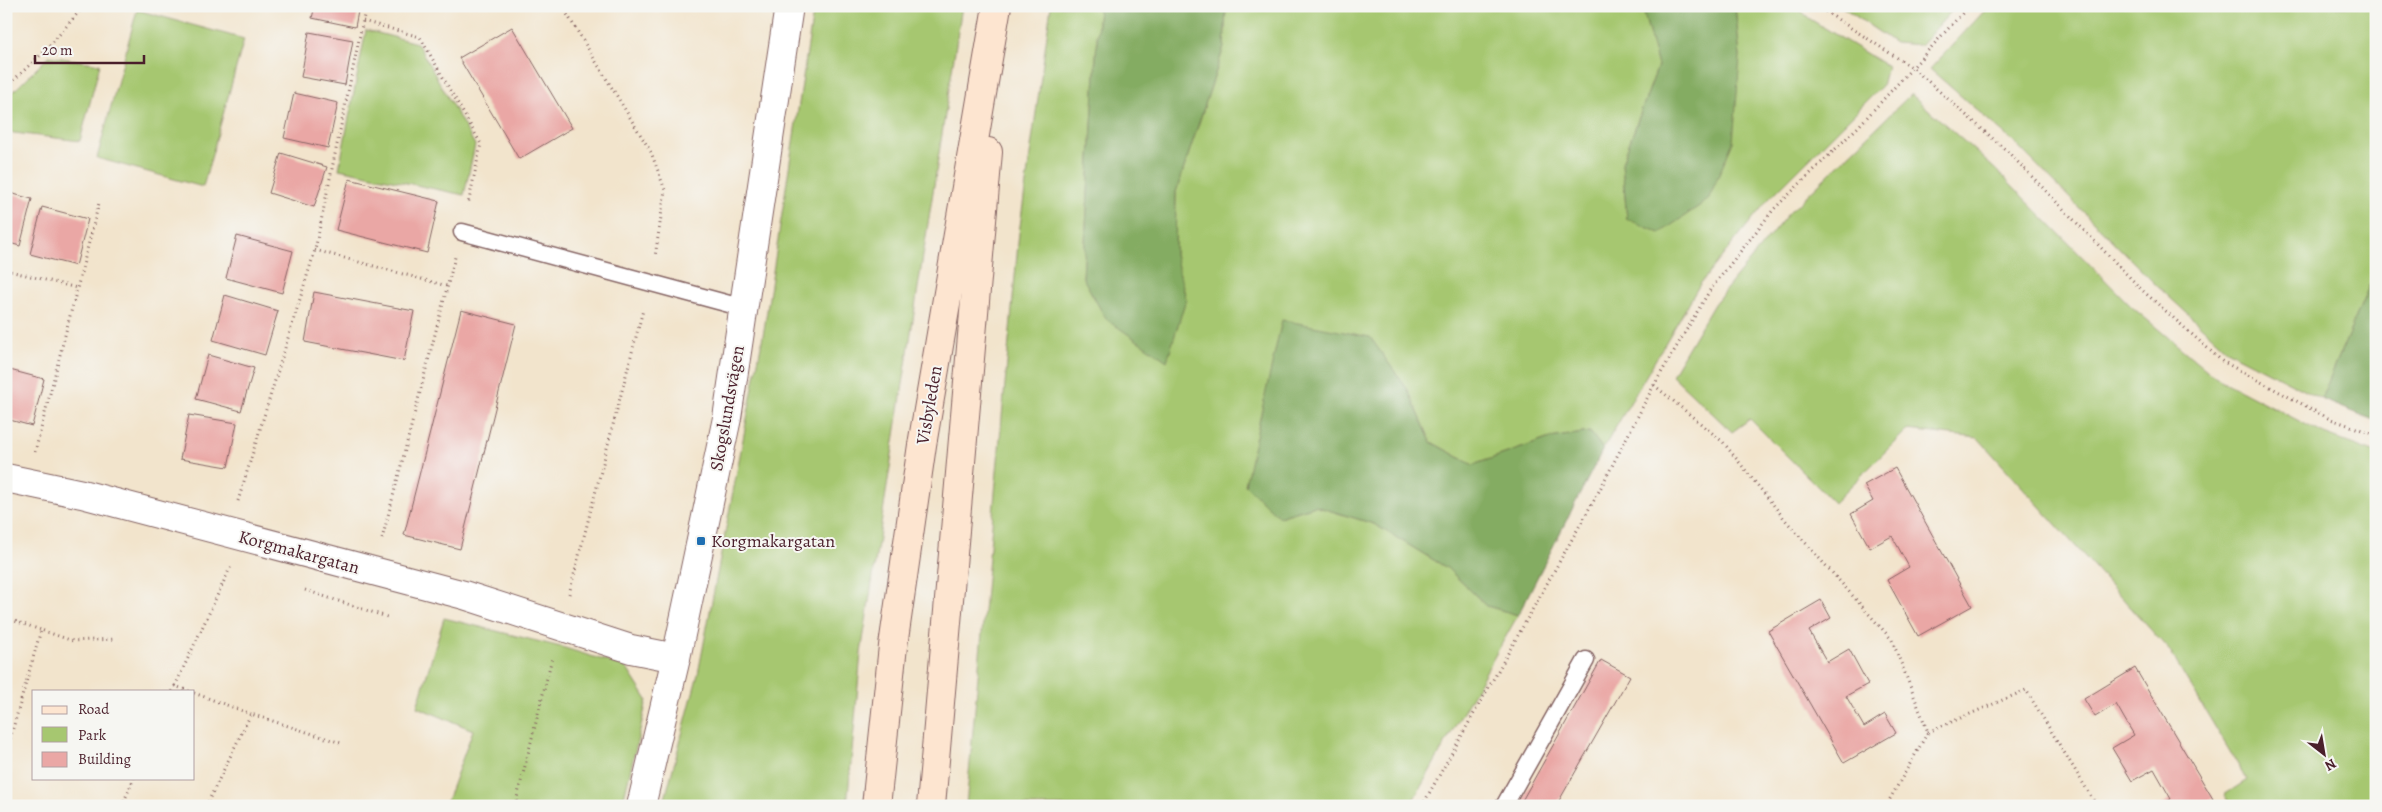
<svg xmlns="http://www.w3.org/2000/svg" width="2382" height="812" viewBox="0 0 2382 812" font-family="Alegreya,serif">
<style>
.green{fill:#a6c770;stroke:#78734e}
.forest{fill:#84ac62;stroke:#676646}
.building{fill:#eaa7a5}
.lines{fill:none;stroke-linecap:round;stroke-linejoin:round}
.service-casing{stroke:#856463;stroke-width:19}
.minor-casing{stroke:#856463;stroke-width:30}
.secondary-casing{stroke:#856463;stroke-width:30}
.path{stroke:#856463;stroke-width:3;stroke-dasharray:1 4;stroke-linecap:butt}
.service{stroke:#fff;stroke-width:16}
.minor{stroke:#fff;stroke-width:28}
.secondary{stroke:#fde5d0;stroke-width:28}
.poi-dot{fill:#1f6fb2;stroke:#f6f6f2;stroke-width:2}
.labels{text-anchor:middle;dominant-baseline:central;stroke-width:4;stroke-linejoin:round;paint-order:stroke}
.street-label{font-size:18px;fill:#4a1f2b;stroke:#f6f6f2}
.poi-label{font-size:18px;fill:#4a1f2b;stroke:#f6f6f2;text-anchor:start}
</style>
<rect width="100%" height="100%" fill="#f6f6f2"/>
<filter id="ink" filterUnits="userSpaceOnUse"><feTurbulence type="fractalNoise" baseFrequency=".02" numOctaves="2"/><feDisplacementMap in="SourceGraphic" scale="10" xChannelSelector="R" yChannelSelector="G"/><feConvolveMatrix kernelMatrix="1 2 1 2 8 2 1 2 1" color-interpolation-filters="sRGB"/></filter>
<filter id="wash" filterUnits="userSpaceOnUse"><feTurbulence type="fractalNoise" baseFrequency=".0096" numOctaves="4" result="noise"/><feDisplacementMap in="SourceGraphic" scale="20" xChannelSelector="R" yChannelSelector="G"/><feGaussianBlur stdDeviation="1.12" result="paint"/><feColorMatrix in="noise" values="0 0 0 0 0 0 0 0 0 0 0 0 0 0 0 0 0 1.4 0 .05"/><feComposite in="paint" operator="in"/></filter>
<g filter="url(#wash)">
<rect width="100%" height="100%" fill="#f2e4cc"/>
<g class="green">
<path d="M814,6H962L861,653L847,806H663L698,674L764,330Z"/>
<path d="M1051,6H1099L1083,278L1186,299L1175,255L1176,192L1224,47L1226,6H1642L1658,66L1622,163L1627,219L1740,57L1735,6H1796L1810,19L1887,66L1882,86L1767,201L1700,284L1603,449L1590,432L1550,438L1473,465L1431,442L1408,390L1279,517L1315,506L1374,524L1447,568L1487,606L1518,615L1410,806H966L1019,233Z"/>
<path d="M1841,6H1956L1921,45L1895,43Z"/>
<path d="M1989,6H2376V270L2321,399L2228,351L2154,283L2019,147L1930,69Z"/>
<path d="M137,10L244,39L203,187L97,158Z"/>
<path d="M366,30L417,43L475,145L464,195L339,169Z"/>
<path d="M49,56L100,64L80,141L6,132V99Z"/>
<path d="M1911,94L1995,169L2132,307L2215,377L2324,434L2376,453V806H2231L2224,795L2247,780L2169,650L1978,438L1907,430L1834,503L1750,419L1732,432L1672,375L1714,304L1788,214Z"/>
<path d="M444,618L565,648L626,667L647,700L622,806H445L473,730L417,707Z"/>
</g>
<g class="forest">
<path d="M1099,6H1226L1224,47L1176,192L1175,255L1186,299L1167,361L1106,319L1083,278Z"/>
<path d="M1642,6H1735L1740,57L1733,142L1708,200L1660,233L1627,219L1622,163L1658,66Z"/>
<path d="M2376,270V421L2321,399Z"/>
<path d="M1282,320L1370,337L1408,390L1431,442L1473,465L1550,438L1590,432L1603,449L1518,615L1487,606L1447,568L1374,524L1315,506L1279,517L1245,485Z"/>
</g>
<g id="blocks">
<g class="building">
<path d="M315,6H359L355,27L312,18Z"/>
<path d="M512,27L572,128L519,159L459,58Z"/>
<path d="M309,32L353,40L345,85L301,77Z"/>
<path d="M294,93L338,103L328,148L284,138Z"/>
<path d="M281,153L327,167L314,207L269,193Z"/>
<path d="M349,179L439,201L427,253L336,230Z"/>
<path d="M6,192L32,199L20,246L6,242Z"/>
<path d="M42,207L88,219L76,266L30,254Z"/>
<path d="M237,236L293,251L282,293L226,278Z"/>
<path d="M314,292L414,311L404,361L305,342Z"/>
<path d="M225,295L278,311L265,355L213,340Z"/>
<path d="M461,310L516,324L460,549L404,535Z"/>
<path d="M208,355L254,368L241,411L196,399Z"/>
<path d="M6,369L44,379L32,426L6,419Z"/>
<path d="M189,415L237,423L228,467L180,459Z"/>
<path d="M1895,468L1972,606L1918,636L1887,580L1909,567L1892,536L1870,548L1851,514L1873,501L1864,485Z"/>
<path d="M1821,600L1831,618L1809,631L1827,662L1849,649L1868,684L1846,696L1864,727L1885,714L1896,733L1844,763L1768,631Z"/>
<path d="M1601,660L1630,676L1556,806H1519Z"/>
<path d="M2135,668L2213,799L2201,806H2160L2171,799L2154,769L2132,781L2112,748L2134,735L2124,718L2116,704L2095,717L2084,699Z"/>
</g>
</g>
</g>
<g filter="url(#ink)">
<use href="#blocks" fill-opacity="0" stroke="#856463" stroke-width="1"/>
<g class="lines">
<g class="service-casing">
<g id="service">
<path d="M462,232L744,308"/>
<path d="M1504,806L1586,660"/>
</g>
</g>
<g class="minor-casing">
<g id="minor">
<path d="M6,478L82,494L464,595L631,649L676,658"/>
<path d="M641,806L676,658L727,418L789,6"/>
</g>
</g>
<g class="secondary-casing">
<g id="secondary">
<path d="M876,806L893,646L922,445L997,6"/>
<path d="M931,806L988,152"/>
</g>
</g>
<g class="path">
<path d="M562,6L651,152L665,190L655,257"/>
<path d="M1817,6L1913,68L2008,152L2142,290L2222,361L2328,418L2376,435"/>
<path d="M363,21L420,37L481,144L468,205"/>
<path d="M6,87L45,51L84,6"/>
<path d="M315,250L447,286"/>
<path d="M6,270L77,288"/>
<path d="M1654,385L1723,442L1787,522L1892,640L1928,732L1886,806"/>
<path d="M35,452L99,203"/>
<path d="M238,501L315,250L366,6"/>
<path d="M382,539L455,257"/>
<path d="M305,590L387,617"/>
<path d="M569,594L643,310"/>
<path d="M6,618L41,630"/>
<path d="M175,686L231,566"/>
<path d="M172,691L175,686L189,691"/>
<path d="M194,693L251,714"/>
<path d="M1928,732L2026,690L2097,806"/>
<path d="M6,753L41,630L73,641L115,639"/>
<path d="M122,806L134,778"/>
<path d="M206,806L251,714L341,743"/>
<path d="M515,806L552,658"/>
<path d="M1422,806L1598,493L1654,385L1710,290L1774,209L1858,127L1969,6"/>
</g>
<use href="#service" class="service"/>
<use href="#minor" class="minor"/>
<use href="#secondary" class="secondary"/>
</g>
</g>
<rect class="poi-dot" x="696" y="536" width="10" height="10" rx="2.5"/>
<g class="labels">
<g class="street-label">
<text transform="translate(929 405) rotate(-80)">Visbyleden</text>
<text transform="translate(727 408) rotate(-80)">Skogslundsvägen</text>
<text transform="translate(299 552) rotate(15)">Korgmakargatan</text>
</g>
<g class="poi-label">
<text x="711" y="541">Korgmakargatan</text>
</g>
</g>
<rect width="2382" height="812" fill="none" stroke="#f6f6f2" stroke-width="25"/>
<rect x="32" y="690" width="162" height="90" fill="#f6f6f2" stroke="#b1a0a2"/>
<rect x="42" y="706" width="25" height="8" fill="#fde5d0" stroke="#b1a0a2"/>
<text x="78" y="714" font-size="15" fill="#4a1f2b">Road</text>
<rect x="42" y="727" width="25" height="15" fill="#a6c770" stroke="#b1a0a2"/>
<text x="78" y="740" font-size="15" fill="#4a1f2b">Park</text>
<rect x="42" y="752" width="25" height="15" fill="#eaa7a5" stroke="#b1a0a2"/>
<text x="78" y="764" font-size="15" fill="#4a1f2b">Building</text>
<g transform="translate(2324 754) rotate(149)" stroke="#f6f6f2" stroke-width="4" paint-order="stroke">
<path d="M0-4L9 19L0 12L-9 19Z" fill="#4a1f2b"/>
<text y="-8" font-size="14" font-weight="bold" text-anchor="middle" fill="#4a1f2b">N</text>
</g>
<path d="M35 55v8h109v-8" fill="none" stroke="#4a1f2b" stroke-width="2.5"/>
<text x="42" y="55" font-size="15" fill="#4a1f2b" stroke="#f6f6f2" stroke-width="4" paint-order="stroke">20 m</text>
</svg>
